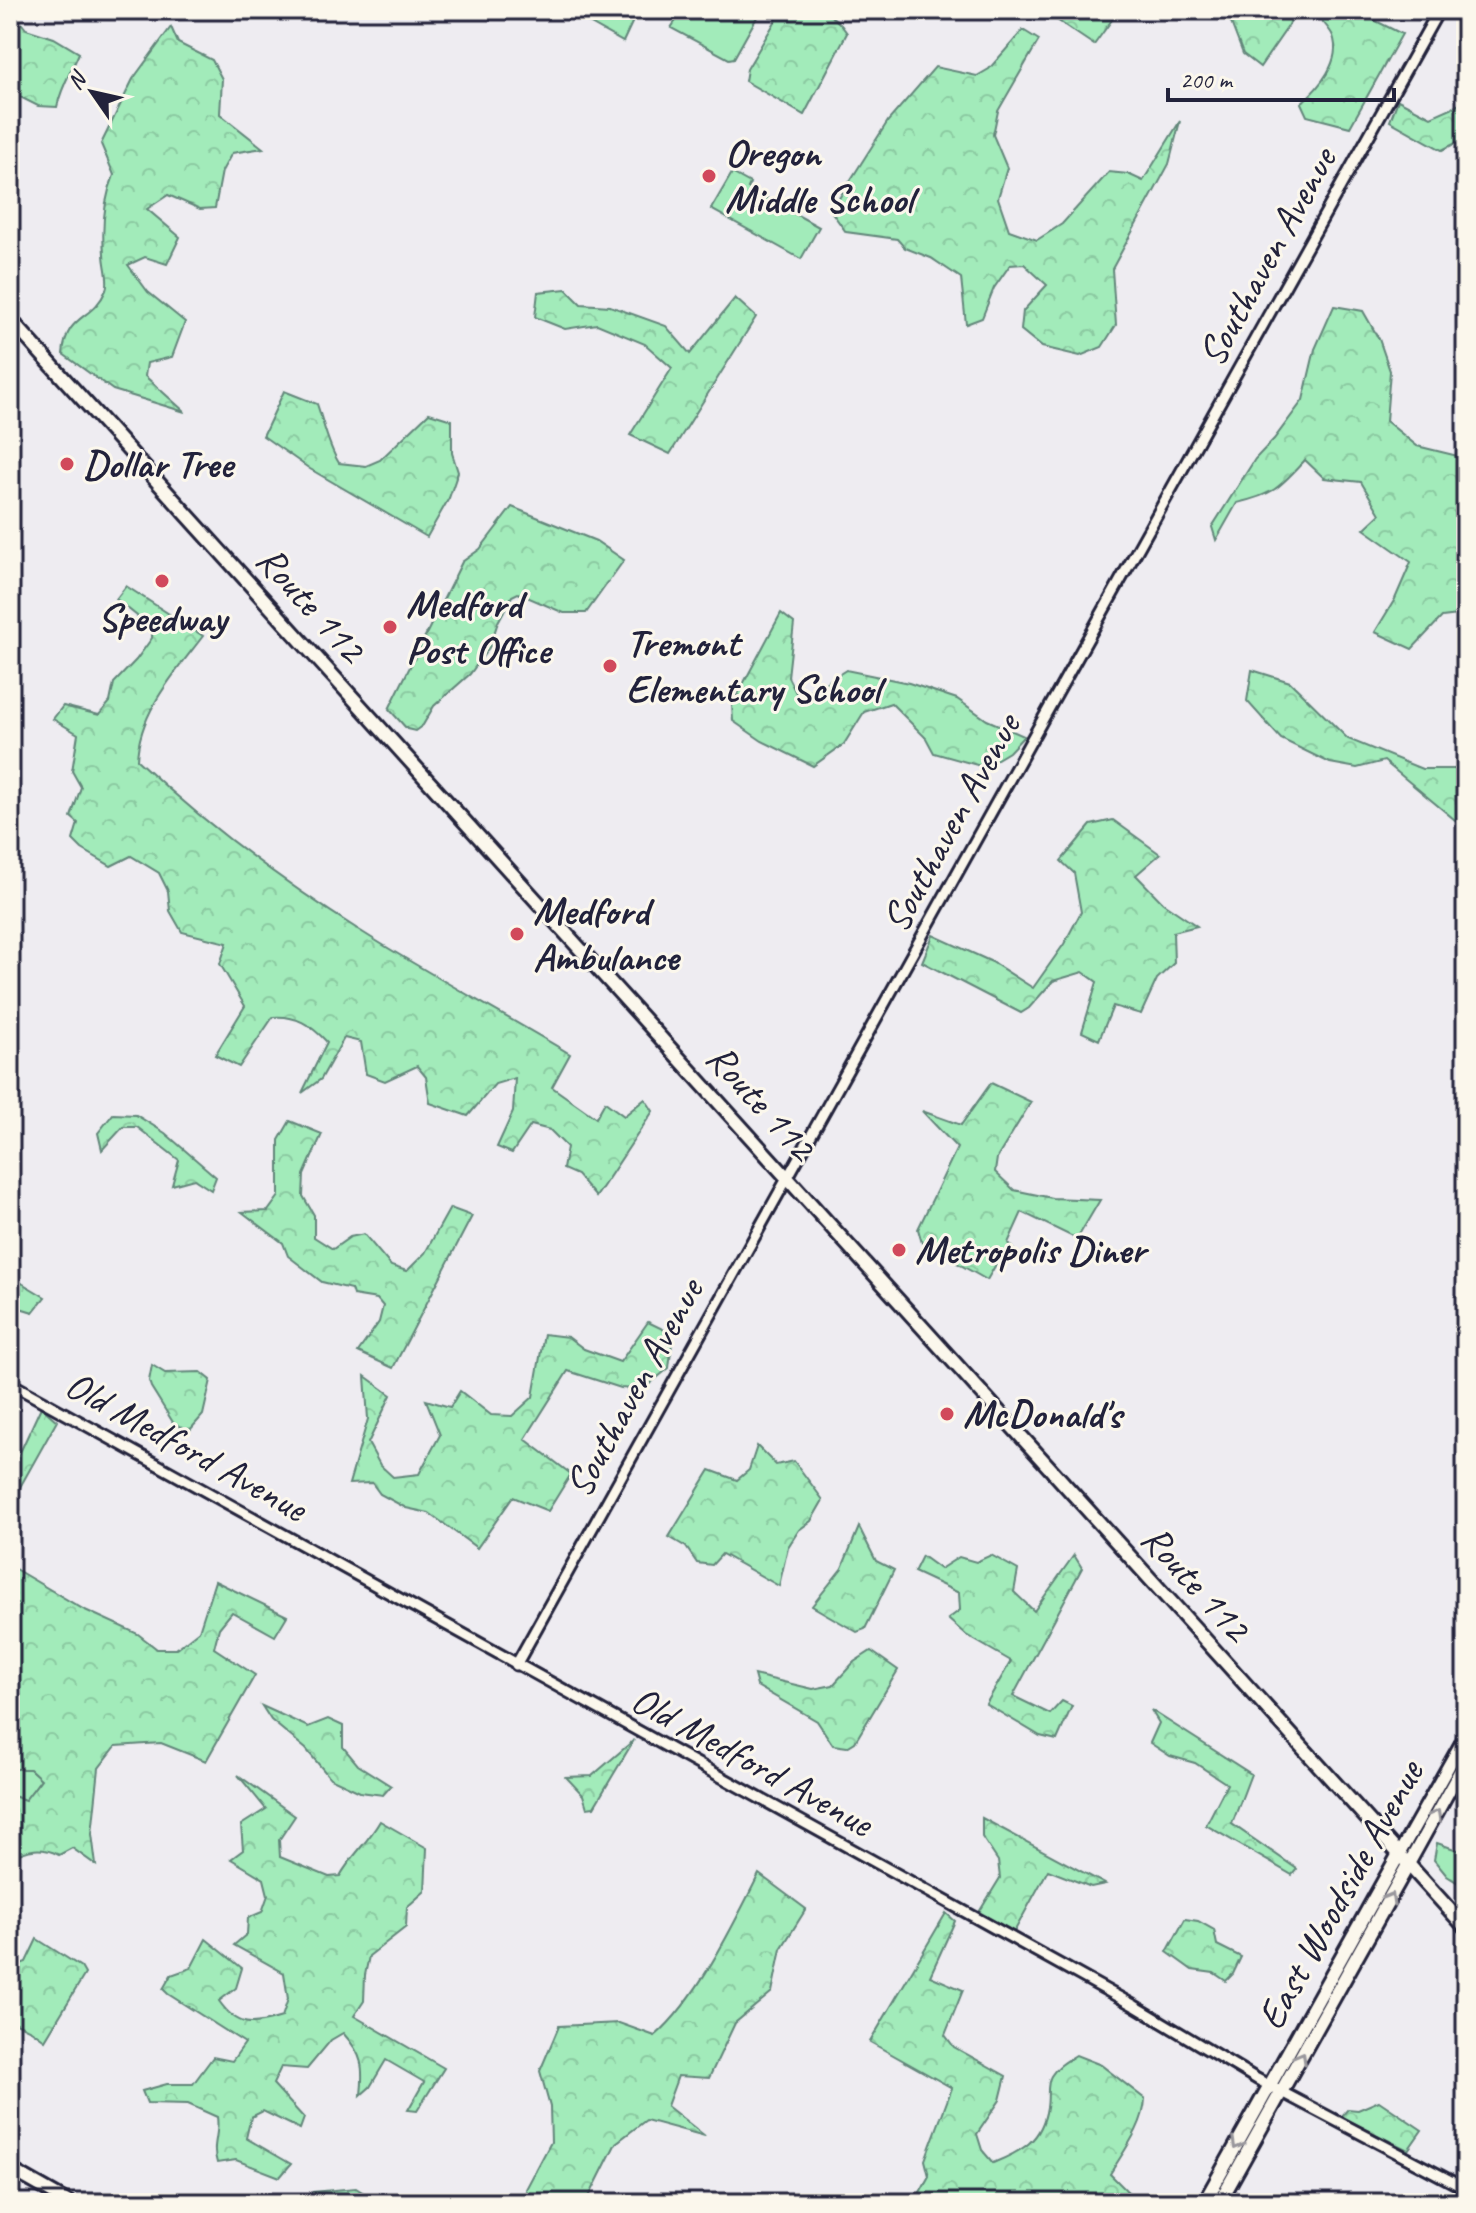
<svg xmlns="http://www.w3.org/2000/svg" width="1476" height="2213" viewBox="0 0 1476 2213" font-family="Caveat,sans-serif">
<style>
.green{fill:#a2ebba;stroke:#62867a;stroke-width:2}
.forest{fill:url(#forest-crowns);stroke:#62867a;stroke-width:2}
.lines{fill:none;stroke-linecap:round;stroke-linejoin:round}
.tertiary-casing{stroke:#22223b;stroke-width:15}
.secondary-casing{stroke:#22223b;stroke-width:17}
.primary-casing{stroke:#22223b;stroke-width:18}
.tertiary{stroke:#fbf7ec;stroke-width:9}
.secondary{stroke:#fbf7ec;stroke-width:11}
.primary{stroke:#fbf7ec;stroke-width:12}
.oneway{stroke:#99979c}
.poi-dot{fill:#d1495b;stroke:#fbf7ec;stroke-width:3}
.labels{text-anchor:middle;dominant-baseline:central;stroke-width:6;stroke-linejoin:round;paint-order:stroke}
.poi-label{font-size:40px;font-weight:bold;fill:#22223b;stroke:#fbf7ec;text-anchor:start}
.street-label{font-size:40px;fill:#22223b;stroke:#fbf7ec}
</style>
<defs>
<pattern id="forest-crowns" width="20" height="18" patternUnits="userSpaceOnUse" patternTransform="scale(2)"><rect width="20" height="18" fill="#a2ebba"/><path d="M2 6a3 3 0 1 1 6 0M12 15a3 3 0 1 1 6 0" fill="none" stroke="#8bc9a1"/></pattern>
</defs>
<rect width="100%" height="100%" fill="#eeecf1"/>
<filter id="ink" filterUnits="userSpaceOnUse"><feTurbulence type="fractalNoise" baseFrequency=".0125" numOctaves="2"/><feDisplacementMap in="SourceGraphic" scale="16" xChannelSelector="R" yChannelSelector="G"/><feConvolveMatrix kernelMatrix="1 2 1 2 8 2 1 2 1" color-interpolation-filters="sRGB"/></filter>
<g filter="url(#ink)">
<g class="green">
<path d="M566,10H638L623,42Z"/>
<path d="M683,10H761L734,58L729,59L671,28Z"/>
<path d="M732,173L750,183L748,188L819,227L801,259L711,209Z"/>
<path d="M14,1769H30L41,1779L25,1801L10,1795V1776Z"/>
</g>
<g class="forest">
<path d="M11,10L26,29L54,38L79,53C71,72 61,87 57,107L38,106L10,92Z"/>
<path d="M782,10C812,10 830,6 847,33L804,115L745,81L747,69Z"/>
<path d="M1042,10H1119L1094,45Z"/>
<path d="M1229,10H1304L1294,11L1289,25L1260,67L1243,54L1228,15Z"/>
<path d="M1312,10H1354L1402,34L1350,127L1307,116L1301,103C1319,88 1342,61 1333,36C1329,27 1318,17 1312,10Z"/>
<path d="M171,27L178,43L212,60L222,79L220,114L263,148L232,153L222,171L215,208L200,209L168,195L147,209L180,237L167,264L145,257L128,265L148,292L185,322L172,357L147,363L145,376L185,412L113,390L63,354C66,313 93,321 106,290C110,281 104,265 104,254C102,228 104,199 114,175L101,144L133,79Z"/>
<path d="M1023,30L1039,40L998,111L993,135L1007,168L998,198L1009,230L1037,240L1062,224L1109,172L1128,174L1143,181L1180,121L1169,164L1112,269L1116,325L1102,347L1080,356L1042,347L1021,330L1023,311L1047,285L1024,264L1010,265L994,288L982,318L966,324L961,278L931,258L905,248L897,239L846,232L831,211L888,121L935,67L977,76L989,69Z"/>
<path d="M1466,95V138L1442,150L1390,121L1398,100L1431,117L1458,105Z"/>
<path d="M566,289L581,304L610,306L666,326L690,354L735,298L756,317L670,454L630,435L672,368L645,344L597,324L565,329L535,317L538,292Z"/>
<path d="M1334,306L1363,311L1379,339L1390,371L1386,421L1417,446L1466,458V614L1442,617L1412,649L1375,632L1395,599L1411,562L1364,529L1380,514L1361,482L1324,478L1305,460C1279,488 1275,494 1237,503L1216,540L1212,527L1255,459L1274,439L1303,400L1315,349Z"/>
<path d="M284,391L317,404C324,424 328,446 339,463L366,466L380,460L429,413L452,420V453L458,472L449,498L427,537L310,469L263,436Z"/>
<path d="M512,507L596,541L624,560L586,613H564L518,593L512,596L498,622L490,646L470,674L434,706L423,725L415,731L407,729L389,709L462,562L480,549Z"/>
<path d="M126,586L203,636C175,673 139,712 137,760C205,824 280,880 359,930C428,974 500,1012 570,1054L552,1087L596,1118L605,1102L624,1116L645,1099L653,1111L596,1197L577,1175L563,1169L567,1147L550,1130L531,1125L512,1153L497,1147L513,1112L515,1078L495,1084L468,1116L430,1103L426,1077L417,1066L385,1081L366,1074L361,1042L344,1038L321,1079L302,1093L327,1042C311,1025 296,1015 273,1017L239,1067L215,1055L245,1006L220,964L227,943L182,932L170,911L168,891L159,873L131,856L111,866L82,849L73,840L78,823L71,817L81,787L72,771L78,734L53,719L63,706L99,715L110,702L114,683L136,660L152,638V628L116,599Z"/>
<path d="M781,613L794,623L788,677L796,693L814,690L846,670L909,683L957,699L987,720L1024,736L1009,752L984,767L934,753L926,738L891,703L864,712L844,744L813,766L762,741L733,721L732,705Z"/>
<path d="M1252,670L1290,682L1348,739L1422,769H1459V791L1466,799V829L1384,761L1357,768L1330,763L1281,739L1247,701Z"/>
<path d="M1113,820L1160,854L1136,875L1163,903L1197,926L1173,932L1174,963L1157,979L1141,1014L1113,1006L1099,1040L1082,1032L1097,982L1083,972L1053,981L1029,1008L1021,1013L922,962L933,935L992,962L1033,988L1064,944L1081,912L1074,873L1061,861L1091,825Z"/>
<path d="M991,1083L1031,1102L997,1158L995,1172L1014,1190L1052,1198L1100,1200L1077,1239L1022,1212L1008,1243L1025,1264L1003,1252L987,1280L922,1243L918,1229L957,1148L922,1111L961,1125Z"/>
<path d="M113,1114L136,1115L165,1133L216,1177L211,1190L194,1179L172,1185L179,1160L137,1127H123L102,1150L98,1133Z"/>
<path d="M290,1121L322,1134L304,1175L303,1196L314,1215V1237L333,1249L350,1237L364,1234L391,1266L407,1271L425,1253L450,1208L472,1216L393,1368L358,1352L379,1322L383,1306L377,1299L353,1295L351,1289L322,1282L288,1256L283,1243L242,1212L268,1211L279,1196V1140Z"/>
<path d="M10,1276L45,1297L33,1312L20,1308L10,1299Z"/>
<path d="M648,1322L673,1334L669,1368L642,1390L621,1388L568,1371L525,1439L571,1474L548,1511L513,1497L477,1548L429,1513L406,1508L380,1494L372,1483L349,1484L368,1419L365,1376L391,1395L368,1443L380,1465L393,1477L419,1474L440,1435L426,1400L450,1407L460,1391L491,1415L512,1416L533,1397L544,1334L568,1337L584,1349L620,1362Z"/>
<path d="M152,1365L165,1373L201,1372L211,1380L203,1415L190,1430L174,1424L151,1387L149,1381Z"/>
<path d="M41,1407L57,1421L10,1505V1474Z"/>
<path d="M757,1446L776,1465L794,1461L823,1500L811,1521L799,1530L788,1547L779,1586L722,1554L712,1565L697,1563L686,1547L669,1537L710,1470L737,1480L749,1470Z"/>
<path d="M859,1527L876,1561L894,1570L865,1629L857,1632L812,1606L842,1568Z"/>
<path d="M991,1555L1018,1570L1014,1592L1034,1611L1074,1555L1082,1568L1013,1696L1050,1714L1062,1701L1072,1706L1057,1740L1040,1736L986,1704L1011,1661L966,1635L948,1619L960,1610L959,1593L914,1572L922,1556L940,1569L959,1557L976,1562Z"/>
<path d="M10,1566L83,1609L138,1634L157,1649H176L199,1631L215,1581L287,1616L275,1636L232,1612L219,1628L214,1648L255,1675L206,1761L161,1743L116,1746L99,1768L92,1834L96,1865L72,1848L59,1855C41,1846 28,1849 10,1858V1795L25,1800L41,1779L30,1769H15L10,1776Z"/>
<path d="M871,1651L898,1670L855,1742L847,1747L833,1745L817,1721L757,1686L754,1675L813,1689L833,1685L854,1662Z"/>
<path d="M262,1706L308,1727L328,1719L343,1726V1747L358,1765L391,1786L383,1795L360,1792L330,1778L306,1749L271,1720Z"/>
<path d="M1151,1710L1251,1774L1232,1824L1297,1869L1292,1875L1206,1825L1227,1784L1195,1763L1170,1756L1150,1743L1159,1723Z"/>
<path d="M634,1740L594,1807L587,1808L583,1795L566,1777L592,1776Z"/>
<path d="M238,1775L295,1816L279,1840L280,1857L329,1877L340,1876C352,1855 368,1842 380,1821L427,1848L425,1891L407,1907L406,1927L369,1956L365,1975L364,2001L354,2016L444,2068L417,2111L408,2110L424,2082L386,2060L370,2087L361,2095C364,2067 363,2055 343,2033L331,2040L307,2069L281,2067L273,2084L304,2118L300,2129L263,2111L251,2117L246,2138L291,2164L280,2177L236,2160L217,2163C211,2144 220,2135 217,2117L188,2104L147,2103L142,2091L167,2084H193L213,2057L232,2061L245,2043L168,1994L163,1989L171,1975L191,1968L206,1939L242,1968L236,1988L219,2001C238,2028 252,2026 282,2017L288,1999L284,1973L234,1945L247,1934L248,1918L262,1912L268,1895L264,1879L231,1859L243,1850L241,1825L266,1809Z"/>
<path d="M982,1818L1105,1884L1091,1887L1048,1870L1013,1934L978,1914L1000,1878L998,1861L982,1837Z"/>
<path d="M1437,1843L1466,1853V1888L1447,1876L1434,1860Z"/>
<path d="M759,1874L806,1909L781,1949L772,1992L735,2023L709,2078L678,2076L667,2106L705,2136L646,2120L616,2143L586,2203H530L526,2189L551,2142L550,2107L540,2071L559,2026L619,2023L655,2036C697,2000 734,1924 759,1874Z"/>
<path d="M946,1913L955,1921L930,1976L963,1990L945,2035L954,2047L1006,2076L1000,2100L977,2134L982,2150L993,2163C1022,2151 1042,2141 1047,2107C1049,2097 1046,2084 1051,2076C1057,2066 1067,2061 1076,2055L1101,2065L1145,2099C1144,2126 1123,2152 1110,2174L1130,2194L1127,2203H914L929,2176L925,2160L952,2088L870,2042Z"/>
<path d="M1185,1919L1198,1921L1214,1930L1217,1945L1241,1957L1233,1974L1226,1981L1214,1973L1192,1970L1167,1952Z"/>
<path d="M37,1939L81,1967L85,1974L45,2040L31,2030L10,2020V1968L26,1962Z"/>
<path d="M1379,2101L1422,2130L1408,2150L1341,2117L1348,2109L1358,2110Z"/>
<path d="M356,2188L367,2195L362,2203H305L313,2192Z"/>
</g>
<g class="lines">
<g class="tertiary-casing">
<g id="tertiary">
<path d="M10,1383L1135,2006L1257,2079L1466,2189"/>
<path d="M516,1665C821,1112 1132,562 1439,10"/>
</g>
</g>
<g class="secondary-casing">
<g id="secondary">
<path d="M1399,1854L1466,1735"/>
<path d="M1408,1865L1466,1760"/>
<path d="M10,2169L70,2203"/>
</g>
</g>
<g class="primary-casing">
<g id="primary">
<path d="M10,319L1466,1928"/>
<path d="M1204,2203L1399,1854"/>
<path d="M1219,2203L1408,1865"/>
</g>
</g>
<use href="#tertiary" class="tertiary"/>
<use href="#secondary" class="secondary"/>
<use href="#primary" class="primary"/>
</g>
<defs><path id="oneway-chevron" d="M-2-3.5L2.5 0L-2 3.5" fill="none" stroke-width="1.6" stroke-linecap="round" stroke-linejoin="round" transform="scale(2)"/></defs>
<g class="oneway">
<use href="#oneway-chevron" transform="translate(1436 1815) rotate(-61)"/>
<use href="#oneway-chevron" transform="translate(1390 1898) rotate(-60)"/>
<use href="#oneway-chevron" transform="translate(1301 2057) rotate(-61)"/>
<use href="#oneway-chevron" transform="translate(1237 2144) rotate(119)"/>
</g>
</g>
<g class="poi-dot">
<circle cx="709" cy="176" r="8"/>
<circle cx="67" cy="464" r="8"/>
<circle cx="162" cy="581" r="8"/>
<circle cx="390" cy="627" r="8"/>
<circle cx="610" cy="666" r="8"/>
<circle cx="517" cy="934" r="8"/>
<circle cx="899" cy="1250" r="8"/>
<circle cx="947" cy="1414" r="8"/>
</g>
<g class="labels">
<g class="poi-label">
<text x="725" y="153">Oregon<tspan x="725" dy="46">Middle School</tspan></text>
<text x="83" y="464">Dollar Tree</text>
<text x="406" y="604">Medford<tspan x="406" dy="46">Post Office</tspan></text>
<text x="162" y="618" text-anchor="middle">Speedway</text>
<text x="626" y="643">Tremont<tspan x="626" dy="46">Elementary School</tspan></text>
<text x="533" y="911">Medford<tspan x="533" dy="46">Ambulance</tspan></text>
<text x="915" y="1250">Metropolis Diner</text>
<text x="963" y="1414">McDonald's</text>
</g>
<g class="street-label">
<text transform="translate(1267 257) rotate(-61)">Southaven Avenue</text>
<text transform="translate(311 604) rotate(48)">Route 112</text>
<text transform="translate(951 823) rotate(-61)">Southaven Avenue</text>
<text transform="translate(761 1102) rotate(48)">Route 112</text>
<text transform="translate(634 1388) rotate(-61)">Southaven Avenue</text>
<text transform="translate(186 1446) rotate(29)">Old Medford Avenue</text>
<text transform="translate(1196 1583) rotate(48)">Route 112</text>
<text transform="translate(752 1761) rotate(29)">Old Medford Avenue</text>
<text transform="translate(1340 1895) rotate(-61)">East Woodside Avenue</text>
</g>
</g>
<rect width="1476" height="2213" fill="none" stroke="#fbf7ec" stroke-width="40"/>
<rect x="20" y="20" width="1436" height="2173" fill="none" stroke="#22223b" stroke-width="3" filter="url(#ink)"/>
<g transform="translate(92 92) rotate(304)" stroke="#fbf7ec" stroke-width="6" paint-order="stroke">
<path d="M0-6L14 30L0 20L-14 30Z" fill="#22223b"/>
<text y="-12" font-size="22" font-weight="bold" text-anchor="middle" fill="#22223b">N</text>
</g>
<path d="M1168 88v12h226v-12" fill="none" stroke="#22223b" stroke-width="4"/>
<text x="1180" y="88" font-size="24" fill="#22223b" stroke="#fbf7ec" stroke-width="6" paint-order="stroke">200 m</text>
</svg>
